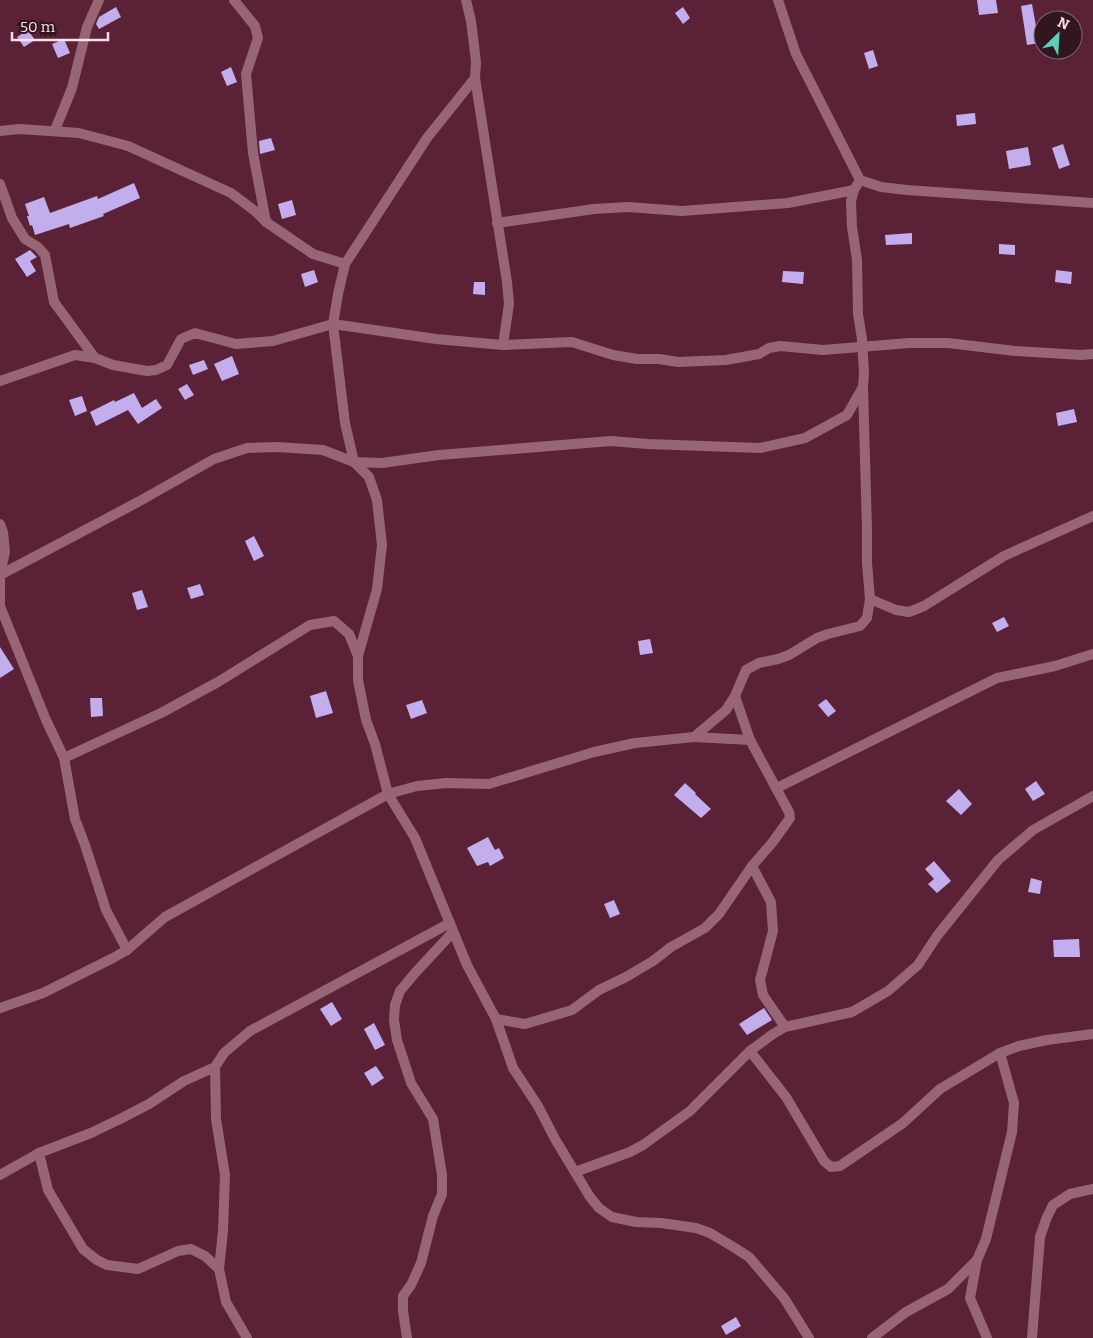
<svg xmlns="http://www.w3.org/2000/svg" width="1093" height="1338" viewBox="0 0 1093 1338" font-family="Bitter,serif">
<style>
.building{fill:#c2aeec}
.lines{fill:none;stroke-linecap:round;stroke-linejoin:round}
.minor{stroke:#976574;stroke-width:10}
</style>
<rect width="100%" height="100%" fill="#5b2137"/>
<g class="building">
<path d="M977,0H996L998,13L979,15Z"/>
<path d="M1032,4L1039,43L1027,45L1021,6Z"/>
<path d="M116,7L121,17L99,29L96,24L99,17Z"/>
<path d="M683,7L690,18L683,24L675,13Z"/>
<path d="M28,30L35,40L24,47L17,37Z"/>
<path d="M64,39L70,53L58,58L52,44Z"/>
<path d="M873,50L878,66L869,69L864,53Z"/>
<path d="M231,67L237,82L227,86L221,72Z"/>
<path d="M975,113L976,124L957,126L956,115Z"/>
<path d="M271,138L275,150L260,154L259,141Z"/>
<path d="M1063,144L1070,165L1059,169L1052,148Z"/>
<path d="M1028,147L1031,165L1009,169L1006,151Z"/>
<path d="M134,183L140,198L103,214L104,216L70,228L69,224L35,235L32,225L30,226L27,216H29L25,204L44,197L50,213L97,196L98,199Z"/>
<path d="M292,200L296,215L282,219L278,204Z"/>
<path d="M912,233V244L886,245L885,235Z"/>
<path d="M999,244L1015,245V255L999,254Z"/>
<path d="M30,250L37,257L30,261L36,271L27,277L15,259Z"/>
<path d="M314,270L318,282L305,287L301,274Z"/>
<path d="M1056,270L1072,272L1071,284L1055,282Z"/>
<path d="M783,271L804,272L803,284L782,282Z"/>
<path d="M474,282H485V295L473,294Z"/>
<path d="M232,356L239,374L222,381L214,364Z"/>
<path d="M204,360L208,369L193,375L189,365Z"/>
<path d="M187,384L194,395L185,400L178,389Z"/>
<path d="M134,393L142,408L156,399L162,408L138,424L128,410L96,426L90,412L114,400L115,402Z"/>
<path d="M82,396L87,411L75,416L69,400Z"/>
<path d="M1074,409L1077,422L1058,426L1056,413Z"/>
<path d="M254,536L264,556L254,561L245,541Z"/>
<path d="M200,584L204,595L191,599L187,588Z"/>
<path d="M142,590L148,607L137,610L132,593Z"/>
<path d="M1004,617L1009,626L997,632L992,623Z"/>
<path d="M650,639L653,653L640,655L638,641Z"/>
<path d="M0,647L14,669L0,678Z"/>
<path d="M326,691L333,713L316,718L310,696Z"/>
<path d="M90,698H102L103,716L91,717Z"/>
<path d="M826,699L836,711L828,717L818,705Z"/>
<path d="M422,700L427,713L411,719L406,705Z"/>
<path d="M1036,781L1045,794L1033,801L1025,789Z"/>
<path d="M685,783L696,793L695,794L711,809L701,818L674,795Z"/>
<path d="M959,789L972,804L961,815L946,801Z"/>
<path d="M488,837L495,850L499,848L504,858L490,866L488,862L477,866L467,848Z"/>
<path d="M934,861L951,881L937,893L928,884L934,879L925,869Z"/>
<path d="M1031,878L1042,881L1040,894L1028,892Z"/>
<path d="M614,900L620,914L610,918L604,904Z"/>
<path d="M1079,939L1080,957H1054L1053,940Z"/>
<path d="M332,1002L342,1019L331,1026L320,1009Z"/>
<path d="M764,1008L772,1020L747,1035L739,1024Z"/>
<path d="M374,1023L385,1045L375,1050L364,1029Z"/>
<path d="M376,1066L384,1078L372,1086L364,1073Z"/>
<path d="M736,1317L741,1326L726,1335L721,1326Z"/>
</g>
<g class="lines">
<g class="minor">
<path d="M234,0L255,26L258,38L246,74L253,153L266,222"/>
<path d="M466,0L471,21L474,45L476,62L475,78L427,138L345,264L338,294L333,324L345,423L354,462L369,477L377,500L382,545L377,589L358,656V680L366,720L375,744L388,794L415,838L467,965L496,1019L513,1068L538,1106L555,1139L590,1197L599,1208L612,1217L636,1222L661,1223L696,1228L710,1233L735,1248L749,1257L784,1298L809,1338"/>
<path d="M778,0L796,54L860,180L881,187L907,190L1093,203"/>
<path d="M475,78L507,282L509,304L503,345"/>
<path d="M55,130L72,88L87,27L99,0"/>
<path d="M0,131L19,129L79,133L128,146L231,193L255,211L266,222L313,254L345,264"/>
<path d="M0,184L12,218L25,239L38,247L45,255L54,302L95,358"/>
<path d="M497,223L594,209L628,207L682,211L788,203L854,190"/>
<path d="M0,381L75,355L95,358L113,365L147,371L156,370L167,365L181,339L195,333L236,344L273,341L333,324L436,339L503,345L572,342L613,355L637,359H659L678,362L726,360L759,354L769,348L780,346L823,350L909,343H948L1015,351L1081,355L1093,354"/>
<path d="M0,524L3,532L5,552L0,574V606L46,720L64,758L161,713L218,682L310,625L334,621L349,634L358,656"/>
<path d="M0,575L138,502L214,459L247,448L277,447L323,450L354,462L382,463L439,455L611,441L648,444L760,448L805,438L847,415L863,387L864,373L862,339L858,314L857,260L852,227L851,201L854,190L860,180"/>
<path d="M870,599L896,610L909,612L924,606L1004,556L1093,516"/>
<path d="M735,696L750,740L789,812L790,818L772,843L752,866L771,902L773,931L760,980L763,995L785,1027"/>
<path d="M694,737L750,740"/>
<path d="M64,758L75,819L85,845L106,910L127,950"/>
<path d="M777,788L997,678L1055,666L1093,654"/>
<path d="M0,1008L43,993L113,958L127,950L165,917L388,794L417,786L446,783L489,784L594,752L635,743L694,737L726,710L735,696L746,670L759,663L778,659L789,655L817,638L828,634L860,626L867,618L870,599L867,563V529L863,387"/>
<path d="M496,1019L525,1024L572,1010L599,990L626,977L653,961L671,947L705,928L719,914L752,866"/>
<path d="M750,1051L786,1097L824,1161L831,1167L840,1166L903,1123L940,1089L1000,1053L1019,1046L1047,1040L1093,1034"/>
<path d="M39,1153L48,1190L83,1249L97,1260L107,1265L138,1269L178,1251L191,1249L205,1256L219,1269"/>
<path d="M575,1172L630,1152L643,1145L690,1111L750,1051L773,1034L785,1027L852,1012L888,991L918,965L937,936L998,860L1033,830L1093,796"/>
<path d="M0,1175L39,1153L91,1133L122,1118L149,1104L184,1081L215,1067"/>
<path d="M247,1338L226,1302L219,1269L223,1231L225,1175L216,1119L215,1067L224,1053L250,1031L450,923"/>
<path d="M407,1338L403,1311V1296L411,1285L421,1263L433,1216L442,1194V1175L433,1119L411,1083L397,1040L394,1020L395,1005L400,991L415,973L453,932"/>
<path d="M872,1338L906,1312L948,1289L977,1260"/>
<path d="M987,1338L970,1298L977,1260L986,1239L1012,1132L1014,1103L1000,1053"/>
<path d="M1032,1338L1040,1237L1047,1217L1053,1205L1070,1194L1093,1189"/>
</g>
</g>
<g transform="translate(1058 35) rotate(25)"><circle r="24" fill="#30161f" stroke="#82676f"/>
<path d="M0-4L9 19L0 12L-9 19Z" fill="#5dceb9"/>
<text y="-8" font-size="14" font-weight="bold" text-anchor="middle" fill="#fee0e8">N</text>
</g>
<path d="M12 32v8h96v-8" fill="none" stroke="#fee0e8" stroke-width="2.5"/>
<text x="20" y="32" font-size="15" fill="#fee0e8" stroke="#30161f" stroke-width="4" paint-order="stroke">50 m</text>
</svg>
